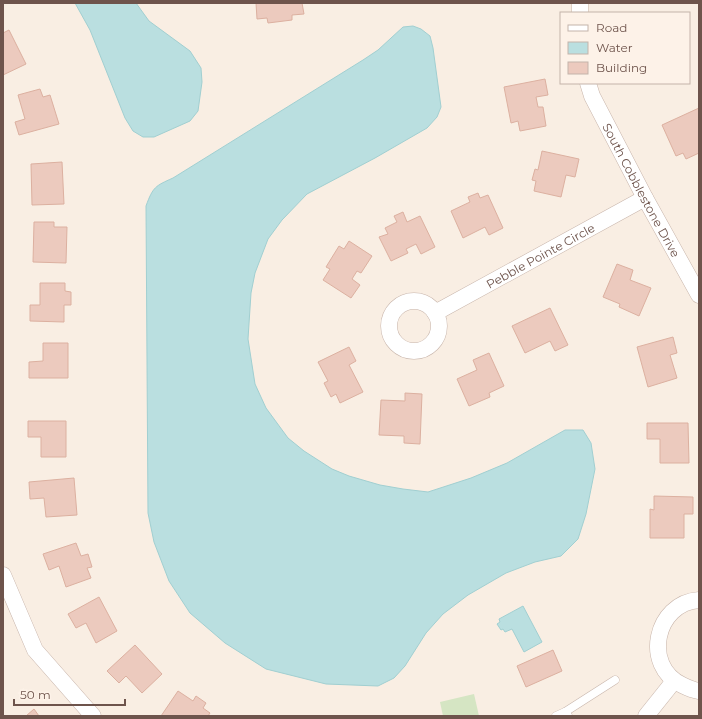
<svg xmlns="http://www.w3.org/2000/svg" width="702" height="719" viewBox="0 0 702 719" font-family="Montserrat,sans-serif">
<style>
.green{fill:#d5e5c3}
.water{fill:#badfe0;stroke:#a1cfd1}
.building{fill:#eccabe;stroke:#dcb0a0}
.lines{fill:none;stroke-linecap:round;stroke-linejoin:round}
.service-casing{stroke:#c8b5ab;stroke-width:9}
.minor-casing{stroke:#c8b5ab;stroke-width:17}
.service{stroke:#fff;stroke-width:8}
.minor{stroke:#fff;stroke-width:16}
.labels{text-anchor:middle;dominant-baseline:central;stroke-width:3;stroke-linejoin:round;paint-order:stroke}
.street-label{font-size:12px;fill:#6e544c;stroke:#fdf2e8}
</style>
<rect width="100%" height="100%" fill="#f9eee3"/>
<path class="green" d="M474,694L479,716H443L440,702Z"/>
<g class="water">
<path d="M75,3H136L149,21L190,51L201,68L202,82L198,111L190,121L154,137H143L133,131L125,118L90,30Z"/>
<path d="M413,26L421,29L430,36L433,48L441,107L437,117L427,128L375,158L307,194L282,220L268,239L255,273L251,293L248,339L255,384L266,408L288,438L304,451L332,469L349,476L380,485L403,489L428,492L471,478L507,463L565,430H583L591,443L595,469L586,514L578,539L561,556L535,562L506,573L468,595L443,614L426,633L405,666L394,678L378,686L326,684L266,669L225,643L190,613L169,581L154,542L148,513L146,206C153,187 155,186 173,178L363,60L378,50L403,27Z"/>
<path d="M523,606L542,642L524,652L512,629L505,632L503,629L501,630L497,624L500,622L499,619Z"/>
</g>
<g class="building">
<path d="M256,3H302L304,14L292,15V20L268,23L267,18L257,19Z"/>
<path d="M9,30L26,64L3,75V33Z"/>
<path d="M545,79L548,95L536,97L538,107H543L546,126L520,131L518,121L511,123L504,87Z"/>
<path d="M40,89L43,97L50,95L59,124L19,135L15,122L25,119L18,95Z"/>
<path d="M699,108V153L686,159L683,153L676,156L662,125Z"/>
<path d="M542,151L579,159L575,177L566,175L561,197L534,191L536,181L532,180L535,169L538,170Z"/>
<path d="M62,162L64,204L32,205L31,164Z"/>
<path d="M478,193L480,198L488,195L503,228L489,235L485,227L463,238L451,211L470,202L468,197Z"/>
<path d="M403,212L407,222L420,216L435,247L421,254L416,244L406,249L408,253L391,261L379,237L388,234L385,228L397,222L394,216Z"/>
<path d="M34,222H54V227H67L66,263L33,262Z"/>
<path d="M349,241L372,256L361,273L357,271L352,279L360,285L351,298L323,280L330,269L326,267L339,246L344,249Z"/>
<path d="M617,264L633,270L630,280L651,288L639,316L619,307L620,304L603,297Z"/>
<path d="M40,283H65V291L71,292V305H64V322L30,321V305H40Z"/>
<path d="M550,308L568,345L555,351L550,341L525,353L512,326Z"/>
<path d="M673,337L677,353L670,355L677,378L648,387L637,347Z"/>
<path d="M43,343H68V378H29V362L43,361Z"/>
<path d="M349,347L356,361L349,365L363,392L340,403L336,394L331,397L324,383L328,381L318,362Z"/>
<path d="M489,353L504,386L489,393L490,397L469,406L457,379L477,370L473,360Z"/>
<path d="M405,393L422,394L420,444L404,443V436L379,435L381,400L405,401Z"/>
<path d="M28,421H66V457H41V437H28Z"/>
<path d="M647,423H688L689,463H660V439H647Z"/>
<path d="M74,478L77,515L46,517L44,498L30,499L29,482Z"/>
<path d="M654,496L693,497V514H684V538H650V509L654,510Z"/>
<path d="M76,543L81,556L88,554L92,567L87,568L91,578L66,587L59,566L49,570L43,554Z"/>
<path d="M99,597L117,631L96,643L86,623L76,628L68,614Z"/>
<path d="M135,645L162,674L142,693L126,676L119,683L107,671Z"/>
<path d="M553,650L562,671L526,687L517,666Z"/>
<path d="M178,691L193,701L196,696L206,703L203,708L210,713L208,716H161Z"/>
<path d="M34,709L39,716H26Z"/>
</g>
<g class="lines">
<g class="service-casing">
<g id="service">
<path d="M556,716L565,712"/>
<path d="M568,716L565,712L615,680"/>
</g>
</g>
<g class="minor-casing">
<g id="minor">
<path d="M580,13V3"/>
<path id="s1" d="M588,83L592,96L645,198L699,295"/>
<circle cx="414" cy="326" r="25"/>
<path id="s2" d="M435,313L645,198"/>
<path d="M3,575L35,650L93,716"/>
<path d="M699,600C655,603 642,666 682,685C688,688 692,690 699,691"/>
<path d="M646,716L674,681"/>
</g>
</g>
<use href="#service" class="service"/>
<use href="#minor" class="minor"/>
</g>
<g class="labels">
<g class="street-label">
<text stroke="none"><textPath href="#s1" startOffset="120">South Cobblestone Drive</textPath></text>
<text stroke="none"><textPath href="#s2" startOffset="120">Pebble Pointe Circle</textPath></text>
</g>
</g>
<rect width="702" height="719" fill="none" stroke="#6e544c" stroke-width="8"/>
<rect x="560" y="12" width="130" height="72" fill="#fdf2e8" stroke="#c4b3aa"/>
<rect x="568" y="25" width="20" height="6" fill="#ffffff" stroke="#c4b3aa"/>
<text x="596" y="32" font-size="12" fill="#6e544c">Road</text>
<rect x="568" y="42" width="20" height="12" fill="#badfe0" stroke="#c4b3aa"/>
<text x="596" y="52" font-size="12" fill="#6e544c">Water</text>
<rect x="568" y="62" width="20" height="12" fill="#eccabe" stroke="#c4b3aa"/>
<text x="596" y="72" font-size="12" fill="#6e544c">Building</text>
<path d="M14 699v6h111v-6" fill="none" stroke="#6e544c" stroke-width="2"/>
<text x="20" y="699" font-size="12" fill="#6e544c" stroke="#fdf2e8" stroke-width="3" paint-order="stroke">50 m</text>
</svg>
